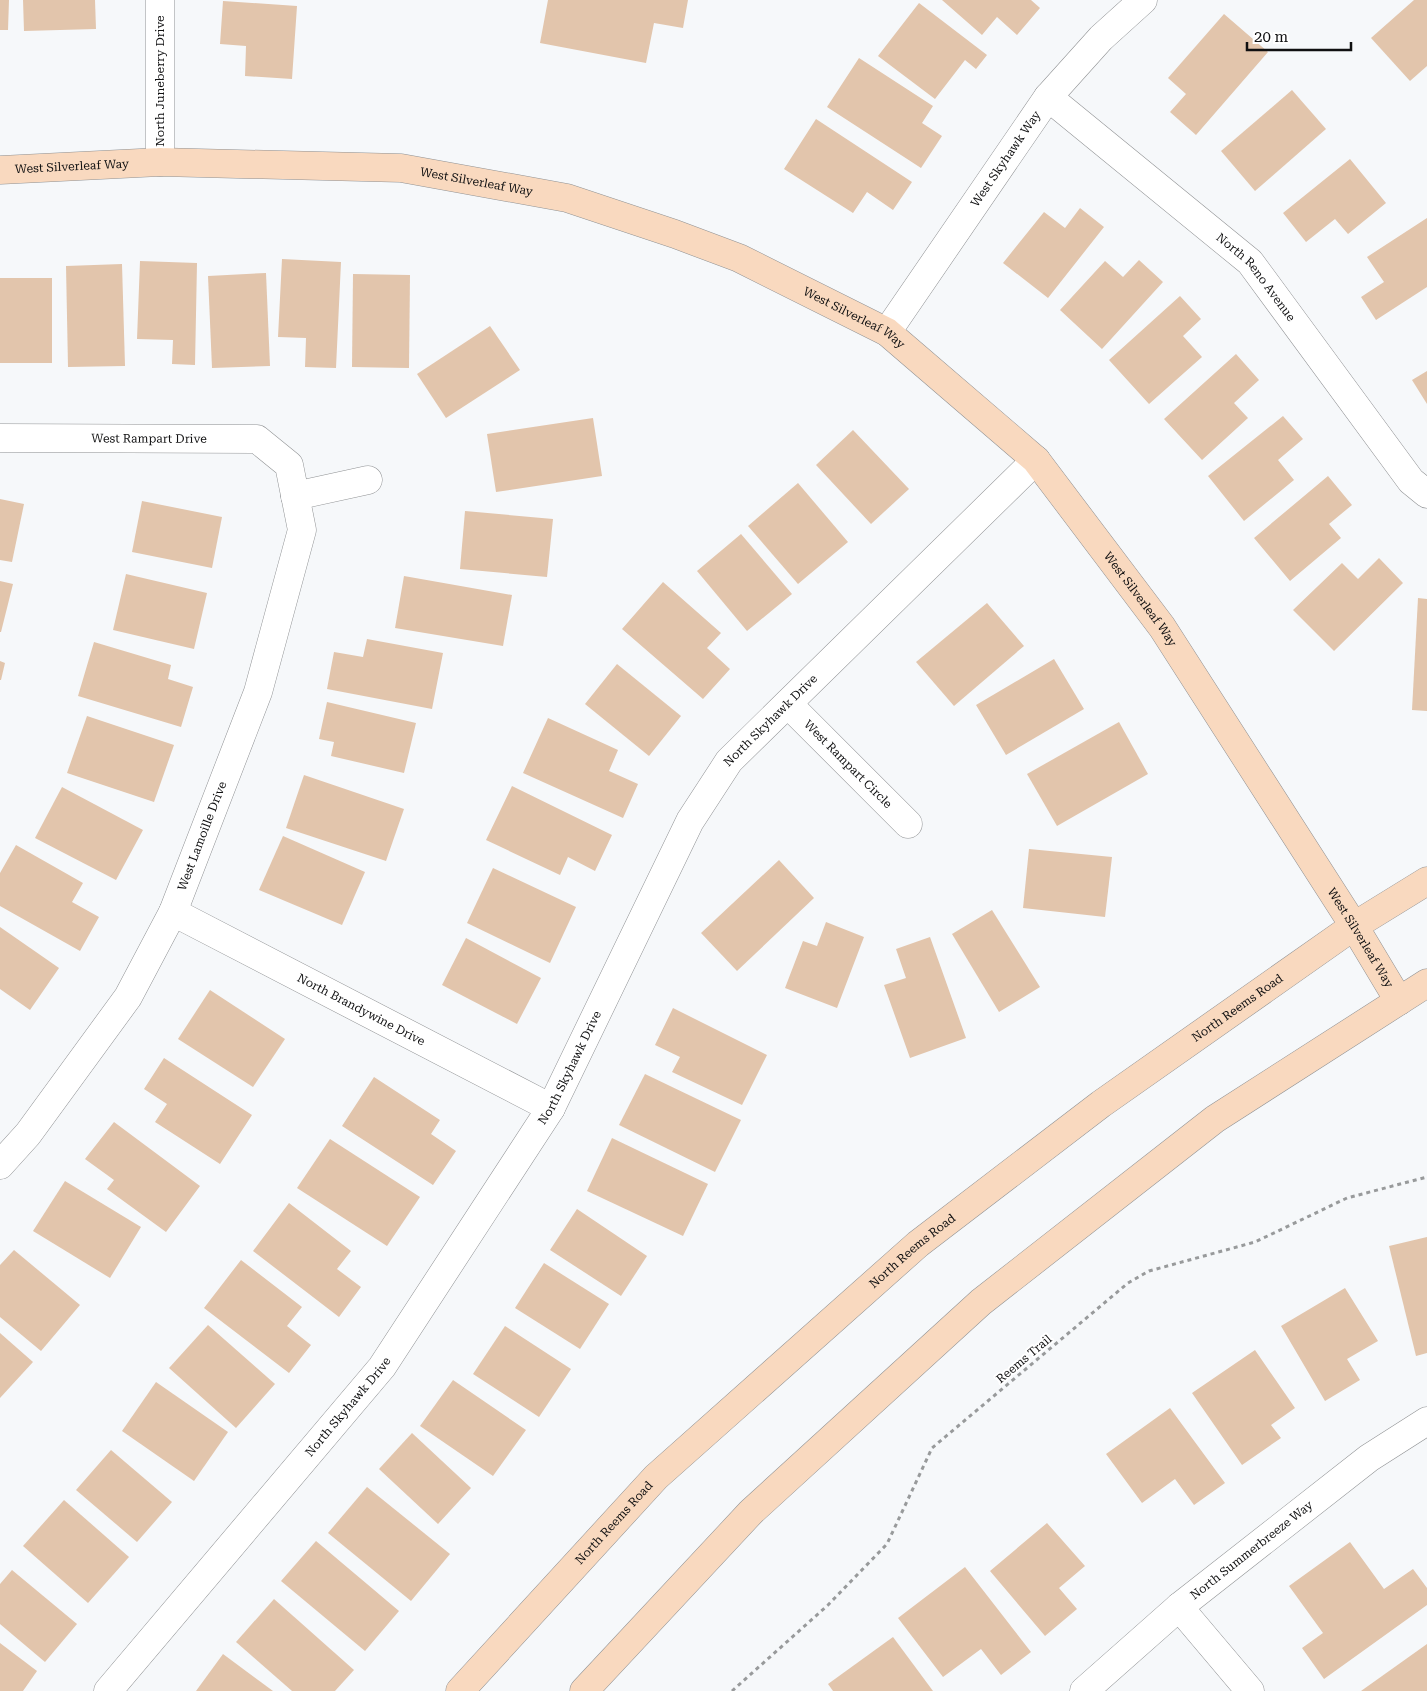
<svg xmlns="http://www.w3.org/2000/svg" width="1427" height="1691" viewBox="0 0 1427 1691" font-family="'Roboto Serif',serif">
<style>
.building{fill:#e2c5ac}
.lines{fill:none;stroke-linecap:round;stroke-linejoin:round}
.street-casing{stroke:#909294;stroke-width:29}
.secondary-casing{stroke:#909294;stroke-width:29}
.path{stroke:#989a9b;stroke-width:3;stroke-dasharray:4 4;stroke-linecap:butt}
.street{stroke:#fff;stroke-width:28}
.secondary{stroke:#f9d9bf;stroke-width:28}
.labels{text-anchor:middle;dominant-baseline:central;stroke-width:4;stroke-linejoin:round;paint-order:stroke}
.street-label{font-size:12px;fill:#101011;stroke:#fff}
</style>
<rect width="100%" height="100%" fill="#f6f8fa"/>
<g class="building">
<path d="M0,0H9L8,30H0Z"/>
<path d="M23,0H95L96,29L24,31Z"/>
<path d="M548,0H688L683,28L654,23L646,63L540,43Z"/>
<path d="M942,0H1031L1040,8L1017,35L997,17L982,35Z"/>
<path d="M1414,0H1427V66L1410,81L1371,38Z"/>
<path d="M223,1L297,6L292,79L245,76L246,46L220,44Z"/>
<path d="M919,3L987,55L976,69L965,60L935,99L878,56Z"/>
<path d="M1224,14L1268,52L1196,135L1170,112L1186,94L1168,78Z"/>
<path d="M859,58L933,106L922,123L942,136L921,168L827,107Z"/>
<path d="M1292,90L1326,129L1255,191L1221,151Z"/>
<path d="M816,119L912,182L893,210L867,192L853,213L784,169Z"/>
<path d="M1350,159L1386,203L1348,234L1335,219L1306,242L1283,213Z"/>
<path d="M1080,208L1104,227L1048,298L1003,263L1044,212L1065,228Z"/>
<path d="M1427,218V287L1376,320L1361,297L1384,282L1367,257Z"/>
<path d="M282,259L341,262L336,368L305,367L306,338L278,337Z"/>
<path d="M1139,260L1163,282L1102,349L1060,310L1105,261L1123,277Z"/>
<path d="M140,261L197,263L195,365L172,364L173,340L137,339Z"/>
<path d="M122,264L125,366L68,367L66,266Z"/>
<path d="M266,273L270,366L212,368L208,276Z"/>
<path d="M353,274L410,275L409,368L352,367Z"/>
<rect x="0" y="278" width="52" height="85"/>
<path d="M1180,296L1201,319L1183,336L1202,357L1149,404L1109,360Z"/>
<path d="M490,326L520,370L446,418L417,374Z"/>
<path d="M1236,354L1259,380L1234,403L1248,418L1202,460L1164,419Z"/>
<path d="M1427,371V404L1412,380Z"/>
<path d="M1283,416L1303,439L1278,460L1294,480L1244,521L1208,476Z"/>
<path d="M593,418L602,476L496,492L487,434Z"/>
<path d="M853,430L909,489L871,524L816,465Z"/>
<path d="M1328,476L1352,505L1329,524L1341,538L1290,581L1254,538Z"/>
<path d="M798,483L848,542L798,584L748,526Z"/>
<path d="M0,499L24,504L12,562L0,560Z"/>
<path d="M142,501L222,517L212,568L132,552Z"/>
<path d="M465,511L553,519L547,577L460,569Z"/>
<path d="M741,534L792,594L747,631L697,571Z"/>
<path d="M1379,558L1403,583L1334,651L1293,610L1342,563L1358,579Z"/>
<path d="M126,574L207,593L194,649L113,630Z"/>
<path d="M404,576L512,595L503,646L395,628Z"/>
<path d="M0,581L13,584L1,632H0Z"/>
<path d="M663,582L721,633L707,648L730,669L703,699L622,629Z"/>
<path d="M1418,598L1427,599V711L1412,710Z"/>
<path d="M987,603L1024,646L954,706L916,662Z"/>
<path d="M367,639L443,653L432,709L327,689L334,652L363,657Z"/>
<path d="M94,642L171,665L168,679L193,687L181,727L78,696Z"/>
<path d="M1054,659L1084,709L1006,755L976,705Z"/>
<path d="M0,661L5,663L1,680H0Z"/>
<path d="M617,664L681,716L649,756L585,704Z"/>
<path d="M327,702L416,723L404,773L331,756L334,742L319,739Z"/>
<path d="M87,716L174,745L154,802L67,773Z"/>
<path d="M548,718L618,750L609,771L638,784L623,818L523,773Z"/>
<path d="M1119,722L1148,774L1057,826L1027,774Z"/>
<path d="M304,775L404,809L386,861L286,828Z"/>
<path d="M512,786L612,835L595,871L568,857L560,875L486,840Z"/>
<path d="M62,787L143,830L116,880L35,838Z"/>
<path d="M283,836L365,872L342,925L259,890Z"/>
<path d="M16,845L83,883L72,902L99,917L80,951L0,906V873Z"/>
<path d="M1029,849L1112,857L1105,917L1023,908Z"/>
<path d="M779,860L814,898L737,971L701,933Z"/>
<path d="M493,868L576,907L550,963L467,923Z"/>
<path d="M992,910L1040,987L999,1012L952,934Z"/>
<path d="M826,922L864,937L837,1008L785,988L803,941L817,946Z"/>
<path d="M0,927L59,968L30,1010L0,989Z"/>
<path d="M930,937L966,1038L910,1058L884,985L906,978L896,949Z"/>
<path d="M466,938L541,978L517,1024L442,985Z"/>
<path d="M210,990L285,1039L253,1087L178,1039Z"/>
<path d="M673,1008L767,1055L742,1105L672,1072L680,1057L655,1045Z"/>
<path d="M164,1058L252,1115L220,1164L155,1122L167,1104L144,1089Z"/>
<path d="M645,1074L741,1120L715,1172L619,1125Z"/>
<path d="M374,1077L440,1120L431,1134L456,1151L433,1185L342,1126Z"/>
<path d="M114,1122L200,1186L166,1232L107,1189L114,1180L85,1159Z"/>
<path d="M612,1138L708,1184L683,1236L587,1191Z"/>
<path d="M330,1139L420,1197L387,1246L297,1188Z"/>
<path d="M65,1181L141,1227L110,1278L33,1231Z"/>
<path d="M289,1203L351,1251L337,1269L361,1287L339,1317L253,1251Z"/>
<path d="M577,1209L647,1256L621,1296L550,1250Z"/>
<path d="M1427,1237V1353L1416,1356L1389,1246Z"/>
<path d="M14,1250L80,1305L41,1351L0,1317V1265Z"/>
<path d="M241,1260L302,1307L287,1326L311,1345L289,1373L204,1308Z"/>
<path d="M544,1263L609,1304L580,1349L515,1308Z"/>
<path d="M1345,1288L1378,1341L1347,1359L1360,1380L1325,1401L1281,1326Z"/>
<path d="M208,1325L275,1384L236,1428L169,1368Z"/>
<path d="M505,1326L571,1369L539,1417L473,1374Z"/>
<path d="M0,1333L33,1362L0,1398Z"/>
<path d="M1255,1350L1295,1408L1271,1425L1281,1438L1242,1465L1192,1393Z"/>
<path d="M453,1380L526,1430L493,1476L420,1426Z"/>
<path d="M156,1382L228,1432L194,1481L122,1431Z"/>
<path d="M1170,1408L1225,1483L1194,1505L1175,1479L1142,1503L1106,1454Z"/>
<path d="M412,1433L471,1488L438,1524L379,1469Z"/>
<path d="M111,1450L172,1502L137,1542L76,1490Z"/>
<path d="M367,1487L450,1554L411,1601L328,1533Z"/>
<path d="M64,1500L129,1557L88,1603L23,1546Z"/>
<path d="M1047,1523L1085,1566L1059,1588L1077,1609L1045,1636L990,1571Z"/>
<path d="M316,1541L399,1611L365,1651L281,1581Z"/>
<path d="M1350,1542L1384,1589L1413,1569L1427,1588V1605L1324,1679L1302,1648L1323,1633L1289,1586Z"/>
<path d="M965,1567L1031,1652L1001,1675L981,1649L943,1677L898,1618Z"/>
<path d="M12,1570L77,1624L45,1662L0,1624V1584Z"/>
<path d="M274,1599L354,1670L335,1691H292L236,1642Z"/>
<path d="M893,1637L933,1691H833L828,1684Z"/>
<path d="M0,1643L37,1671L23,1691H0Z"/>
<path d="M1427,1644V1691H1361Z"/>
<path d="M223,1654L273,1691H196Z"/>
</g>
<g class="lines">
<g class="street-casing">
<g id="street">
<path id="s1" d="M1048,97L1250,262L1411,481L1427,494"/>
<path d="M160,162V0"/>
<path id="s2" d="M887,332L1048,97L1101,38L1143,0"/>
<path id="s3" d="M0,438L257,439L289,465L302,530L258,692L173,912L128,997L28,1134L0,1165"/>
<path d="M295,496L368,480"/>
<path id="s4" d="M788,704L908,824"/>
<path id="s5" d="M173,912L551,1108"/>
<path d="M1179,1607L1250,1691"/>
<path id="s6" d="M108,1691L382,1367L551,1108L690,821L729,761L1036,460"/>
<path id="s7" d="M1084,1691L1179,1607L1369,1458L1427,1421"/>
</g>
</g>
<g class="secondary-casing">
<g id="secondary">
<path id="s8" d="M0,170L160,162L401,168L567,198L675,234L739,258L887,332L1036,460L1162,627L1354,926L1399,1001"/>
<path id="s9" d="M460,1691L656,1477L918,1244L1101,1104L1354,926L1427,881"/>
<path d="M584,1691L751,1512L981,1302L1215,1119L1427,983"/>
</g>
</g>
<path class="path" d="M732,1691L828,1605L887,1544L932,1448L1128,1283L1149,1271L1255,1242L1347,1198L1427,1177"/>
<use href="#street" class="street"/>
<use href="#secondary" class="secondary"/>
</g>
<g class="labels">
<g class="street-label">
<text transform="translate(160 81) rotate(-90)">North Juneberry Drive</text>
<text stroke="none"><textPath href="#s2" startOffset="210">West Skyhawk Way</textPath></text>
<text stroke="none"><textPath href="#s8" startOffset="72">West Silverleaf Way</textPath></text>
<text stroke="none"><textPath href="#s8" startOffset="478">West Silverleaf Way</textPath></text>
<text stroke="none"><textPath href="#s1" startOffset="276">North Reno Avenue</textPath></text>
<text stroke="none"><textPath href="#s8" startOffset="882">West Silverleaf Way</textPath></text>
<text stroke="none"><textPath href="#s3" startOffset="149">West Rampart Drive</textPath></text>
<text stroke="none"><textPath href="#s8" startOffset="1288">West Silverleaf Way</textPath></text>
<text stroke="none"><textPath href="#s6" startOffset="1182">North Skyhawk Drive</textPath></text>
<text stroke="none"><textPath href="#s4" startOffset="85">West Rampart Circle</textPath></text>
<text transform="translate(202 836) rotate(-69)">West Lamoille Drive</text>
<text stroke="none"><textPath href="#s8" startOffset="1692">West Silverleaf Way</textPath></text>
<text stroke="none"><textPath href="#s9" startOffset="1038">North Reems Road</textPath></text>
<text stroke="none"><textPath href="#s5" startOffset="212">North Brandywine Drive</textPath></text>
<text stroke="none"><textPath href="#s6" startOffset="778">North Skyhawk Drive</textPath></text>
<text stroke="none"><textPath href="#s9" startOffset="632">North Reems Road</textPath></text>
<text transform="translate(1024 1359) rotate(-40)">Reems Trail</text>
<text stroke="none"><textPath href="#s6" startOffset="372">North Skyhawk Drive</textPath></text>
<text stroke="none"><textPath href="#s9" startOffset="228">North Reems Road</textPath></text>
<text stroke="none"><textPath href="#s7" startOffset="219">North Summerbreeze Way</textPath></text>
</g>
</g>
<path d="M1247 42v8h104v-8" fill="none" stroke="#101011" stroke-width="2.5"/>
<text x="1254" y="42" font-size="15" fill="#101011" stroke="#ffffff" stroke-width="4" paint-order="stroke">20 m</text>
</svg>
